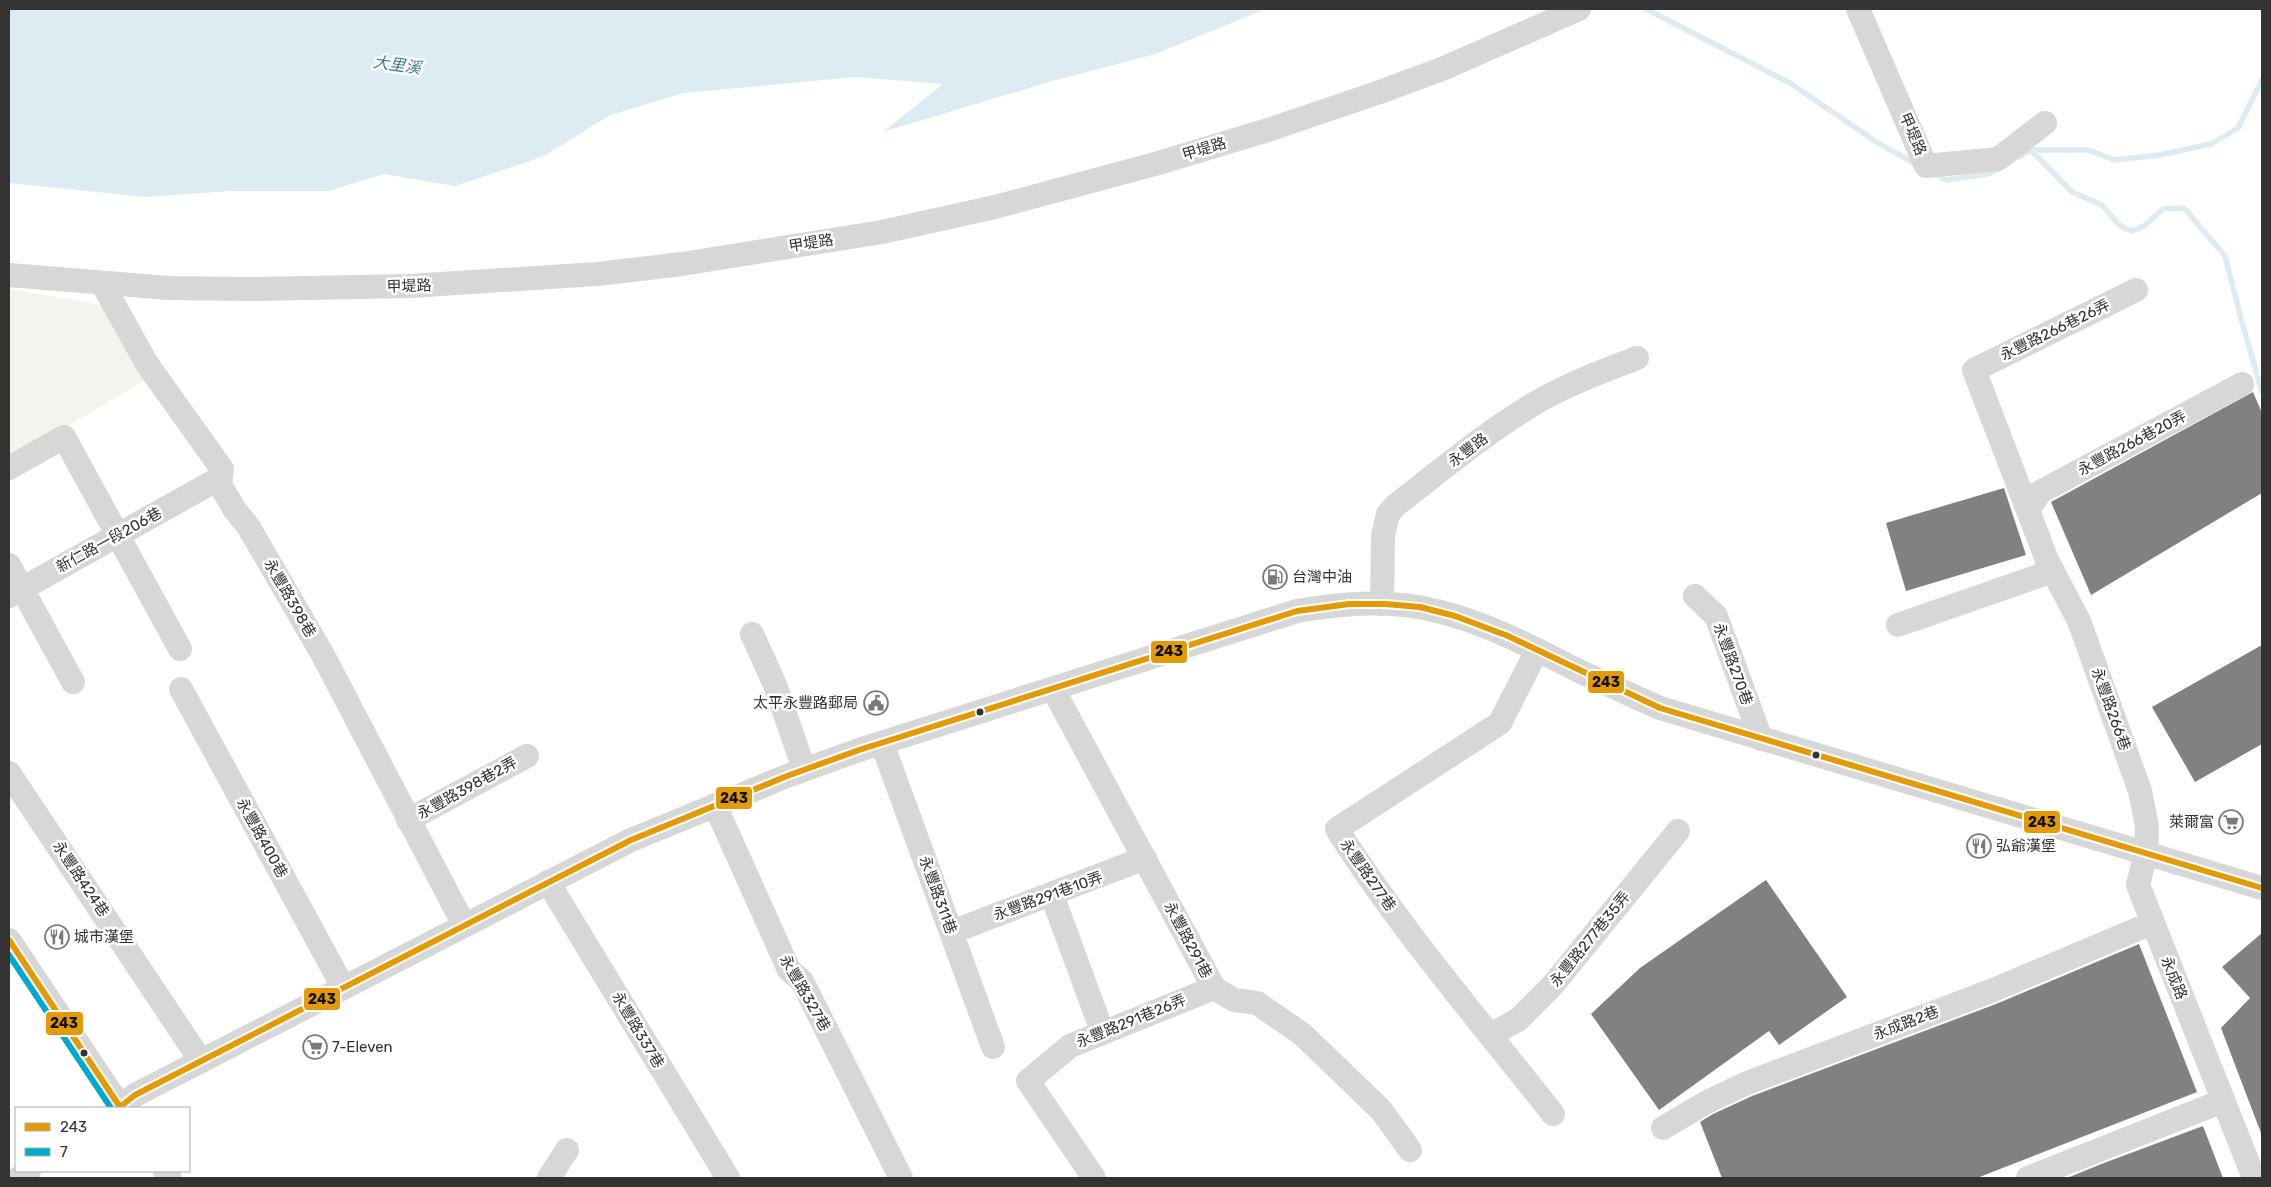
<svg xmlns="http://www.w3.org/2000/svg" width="2271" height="1187" viewBox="0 0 2271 1187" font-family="Rubik,'Noto Sans TC',sans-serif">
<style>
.green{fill:#f1f5ed}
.water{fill:#ddebf3}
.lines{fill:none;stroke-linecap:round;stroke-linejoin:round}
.stream{stroke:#ddebf3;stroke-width:5.5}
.building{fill:#818181}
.minor{stroke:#d7d7d7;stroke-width:24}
.bus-1-casing{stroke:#fff;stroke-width:10}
.bus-2-casing{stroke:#fff;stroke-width:10}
.bus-1{stroke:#e39a05;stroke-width:6}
.bus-2{stroke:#00a9ce;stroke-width:6}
.bus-dot{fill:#333;stroke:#fff;stroke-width:2}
.labels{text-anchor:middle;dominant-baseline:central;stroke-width:5;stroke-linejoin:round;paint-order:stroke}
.street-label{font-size:15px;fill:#333;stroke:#fff}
.poi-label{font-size:15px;fill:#333;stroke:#fff;text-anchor:start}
.water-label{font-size:16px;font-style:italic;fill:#3f7597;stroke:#fff}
.line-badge{stroke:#fff;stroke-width:2}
.pale-badge-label{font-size:14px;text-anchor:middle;font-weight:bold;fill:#111}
</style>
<rect width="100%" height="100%" fill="#fff"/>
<path class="green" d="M9,289L107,306L148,378L9,461Z"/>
<path class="water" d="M9,9H1266L1155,54L1049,82L883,132L943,84L855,77L684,93L610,115L544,156L455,186L384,174L329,191H230L145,197L9,183Z"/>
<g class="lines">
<g class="stream">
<path d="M1646,9L1790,83L1878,143L1916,164"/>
<path d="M2031,150L2072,192L2102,205L2119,225L2131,231L2144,226L2163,209L2184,208L2225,256L2242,322L2262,392"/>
<path d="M2019,157L2030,150H2088L2115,160L2159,155L2211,144L2238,128L2262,80"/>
<path d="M1933,173L1946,180L1988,174L2000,168"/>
</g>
</g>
<g class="building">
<path d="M2253,392L2262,413V493L2091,595L2051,502Z"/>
<path d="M2004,488L2026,555L1906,591L1886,523Z"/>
<path d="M2262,645V744L2195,782L2152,707Z"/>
<path d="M1766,880L1847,997L1779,1045L1769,1031L1659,1110L1591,1014L1640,968Z"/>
<path d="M2262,933V1133H2261L2221,1028L2250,998L2222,967Z"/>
<path d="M2139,944L2197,1092L1977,1178H1722L1700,1122L1713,1114L1752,1096L1996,1004Z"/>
<path d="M2203,1126L2223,1178H2067L2104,1163Z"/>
</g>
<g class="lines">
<g class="minor">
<path d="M1858,9L1926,166L1998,159L2045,123"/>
<path d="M9,275L169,288L248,289L410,286L597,274L682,264L882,232L995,207L1155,164L1268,130L1377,93L1442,69L1579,9"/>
<path d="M102,283L147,364L222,469L220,485L235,510L248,526L323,655L464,925"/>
<path d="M2136,290L1974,370L2047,560L2079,621L2140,791L2147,826L2146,853L2138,885L2254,1178"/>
<path d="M9,468L64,437L180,649"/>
<path d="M2028,510L2040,492L2242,384"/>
<path d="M9,565L73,682"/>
<path d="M9,596L220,478"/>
<path d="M1695,596L1716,616L1761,739"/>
<path d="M1382,604L1383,536L1388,514L1396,505C1440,471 1484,434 1532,405C1565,385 1601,372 1637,358"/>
<path d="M1898,625L2053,571"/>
<path d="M752,634L775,685L804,769"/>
<path d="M1537,650L1500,723L1337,829C1400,929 1479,1020 1553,1114"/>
<path d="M181,689L343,987"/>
<path d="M1053,689L1214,988L1234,1000L1257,1003L1302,1034L1381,1110L1410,1150"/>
<path d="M882,743L993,1047"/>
<path d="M9,773L201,1061"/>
<path d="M715,805L789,970L802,981L901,1178"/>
<path d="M408,820L527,756"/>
<path d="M548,882L728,1178"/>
<path d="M1052,895L1098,1020"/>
<path d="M952,932L1145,858"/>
<path d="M9,940L121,1108"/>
<path d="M1491,1035L1519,1019L1552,986L1678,831"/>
<path d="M118,1108L135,1095L631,840L787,776L859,750L1297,611C1343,603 1391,599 1437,611C1487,623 1531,647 1577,670C1604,683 1632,695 1660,708L2262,888"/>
<path d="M1663,1128L1707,1102L1747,1083L1991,991L2152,923"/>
<path d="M165,1171L170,1178"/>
<path d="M19,1178L29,1171"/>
<path d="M549,1178L567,1150"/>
<path d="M1094,1178L1028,1081L1070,1046L1214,988"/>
<path d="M2028,1178L2223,1101"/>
</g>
<g class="bus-1-casing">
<g id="bus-1">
<path d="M9,940L120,1107"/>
<path d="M120,1107L135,1095L631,840L787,776L859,750L1297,611L1349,604H1385L1420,607L1455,616L1508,636L1660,708L2262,888"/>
</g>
</g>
<g class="bus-2-casing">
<path id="bus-2" d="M9,955L111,1108"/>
</g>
<use href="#bus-1" class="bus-1"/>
<use href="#bus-2" class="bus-2"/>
</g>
<defs>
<g id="fuel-ring" transform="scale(1.25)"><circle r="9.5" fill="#fff" stroke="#7a7a7a" stroke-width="1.5"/><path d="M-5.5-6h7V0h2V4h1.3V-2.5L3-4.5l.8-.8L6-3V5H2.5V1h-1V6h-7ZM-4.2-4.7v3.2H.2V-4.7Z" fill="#7a7a7a"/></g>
<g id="civic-ring" transform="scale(1.25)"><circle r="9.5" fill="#fff" stroke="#7a7a7a" stroke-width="1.5"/><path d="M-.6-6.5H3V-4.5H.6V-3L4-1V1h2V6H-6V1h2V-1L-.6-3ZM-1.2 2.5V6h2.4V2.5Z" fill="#7a7a7a"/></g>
<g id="supermarket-ring" transform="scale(1.25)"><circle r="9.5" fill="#fff" stroke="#7a7a7a" stroke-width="1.5"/><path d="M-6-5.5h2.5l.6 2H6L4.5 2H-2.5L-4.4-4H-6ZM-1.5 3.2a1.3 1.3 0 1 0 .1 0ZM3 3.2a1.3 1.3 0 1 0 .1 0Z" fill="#7a7a7a"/></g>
<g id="restaurant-ring" transform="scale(1.25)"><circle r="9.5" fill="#fff" stroke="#7a7a7a" stroke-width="1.5"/><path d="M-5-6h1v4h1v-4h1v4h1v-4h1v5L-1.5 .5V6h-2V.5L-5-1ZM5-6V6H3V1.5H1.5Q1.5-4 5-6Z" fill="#7a7a7a"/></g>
</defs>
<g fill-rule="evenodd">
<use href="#fuel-ring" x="1275" y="577"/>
<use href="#civic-ring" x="876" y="703"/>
<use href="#supermarket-ring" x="2231" y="822"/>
<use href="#restaurant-ring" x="1979" y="846"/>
<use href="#restaurant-ring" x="57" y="937"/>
<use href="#supermarket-ring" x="315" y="1047"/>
</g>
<g class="bus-dot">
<circle cx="980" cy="712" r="4.5"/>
<circle cx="1816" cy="755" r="4.5"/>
<circle cx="84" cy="1053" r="4.5"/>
</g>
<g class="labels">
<g class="street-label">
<text transform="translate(1913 134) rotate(67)">甲堤路</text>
<text transform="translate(1204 149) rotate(-17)">甲堤路</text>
<text transform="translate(811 243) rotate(-9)">甲堤路</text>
<text transform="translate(409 286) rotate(-2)">甲堤路</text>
<text transform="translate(2055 330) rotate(-26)">永豐路266巷26弄</text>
<text transform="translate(2132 443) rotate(-28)">永豐路266巷20弄</text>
<text transform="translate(1468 450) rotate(-37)">永豐路</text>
<text transform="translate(109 540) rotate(-29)">新仁路一段206巷</text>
<text transform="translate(290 598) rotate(60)">永豐路398巷</text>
<text transform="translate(1733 664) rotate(70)">永豐路270巷</text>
<text transform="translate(2111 709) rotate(70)">永豐路266巷</text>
<text transform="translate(467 788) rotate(-29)">永豐路398巷2弄</text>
<text transform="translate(262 838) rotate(61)">永豐路400巷</text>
<text transform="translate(1368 875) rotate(55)">永豐路277巷</text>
<text transform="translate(81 879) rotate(56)">永豐路424巷</text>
<text transform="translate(938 895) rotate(70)">永豐路311巷</text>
<text transform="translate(1048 896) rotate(-20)">永豐路291巷10弄</text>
<text transform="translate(1590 939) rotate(-51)">永豐路277巷35弄</text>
<text transform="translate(1188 940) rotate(62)">永豐路291巷</text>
<text transform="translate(2174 978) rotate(68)">永成路</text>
<text transform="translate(805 993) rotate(60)">永豐路327巷</text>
<text transform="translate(1131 1021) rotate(-22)">永豐路291巷26弄</text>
<text transform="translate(1906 1023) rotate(-21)">永成路2巷</text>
<text transform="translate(638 1030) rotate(59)">永豐路337巷</text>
</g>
<g class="poi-label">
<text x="1292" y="577">台灣中油</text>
<text x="858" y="703" text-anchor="end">太平永豐路郵局</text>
<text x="2214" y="822" text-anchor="end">萊爾富</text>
<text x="1996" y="846">弘爺漢堡</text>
<text x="74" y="937">城市漢堡</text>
<text x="332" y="1047">7-Eleven</text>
</g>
<g class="water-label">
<text transform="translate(397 65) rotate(8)">大里溪</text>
</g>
</g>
<g class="line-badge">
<rect x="1150" y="640" width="38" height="24" rx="5" fill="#e39a05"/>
<rect x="1587" y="670" width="38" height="24" rx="5" fill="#e39a05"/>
<rect x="715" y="786" width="38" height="24" rx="5" fill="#e39a05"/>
<rect x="2023" y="810" width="38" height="24" rx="5" fill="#e39a05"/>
<rect x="303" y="987" width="38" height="24" rx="5" fill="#e39a05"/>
<rect x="45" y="1011" width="39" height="25" rx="5" fill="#e39a05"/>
</g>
<g class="pale-badge-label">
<text x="1169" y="656">243</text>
<text x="1606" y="687">243</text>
<text x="734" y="803">243</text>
<text x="2042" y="827">243</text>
<text x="322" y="1004">243</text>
<text x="64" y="1028">243</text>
</g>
<rect width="2271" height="1187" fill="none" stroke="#333333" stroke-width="20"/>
<rect x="15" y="1107" width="175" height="65" fill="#ffffff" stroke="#adadad"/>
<rect x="25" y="1123" width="25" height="8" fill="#e39a05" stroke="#adadad"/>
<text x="60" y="1132" font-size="15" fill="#333333">243</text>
<rect x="25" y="1148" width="25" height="8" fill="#00a9ce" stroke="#adadad"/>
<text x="60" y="1157" font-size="15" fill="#333333">7</text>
</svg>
